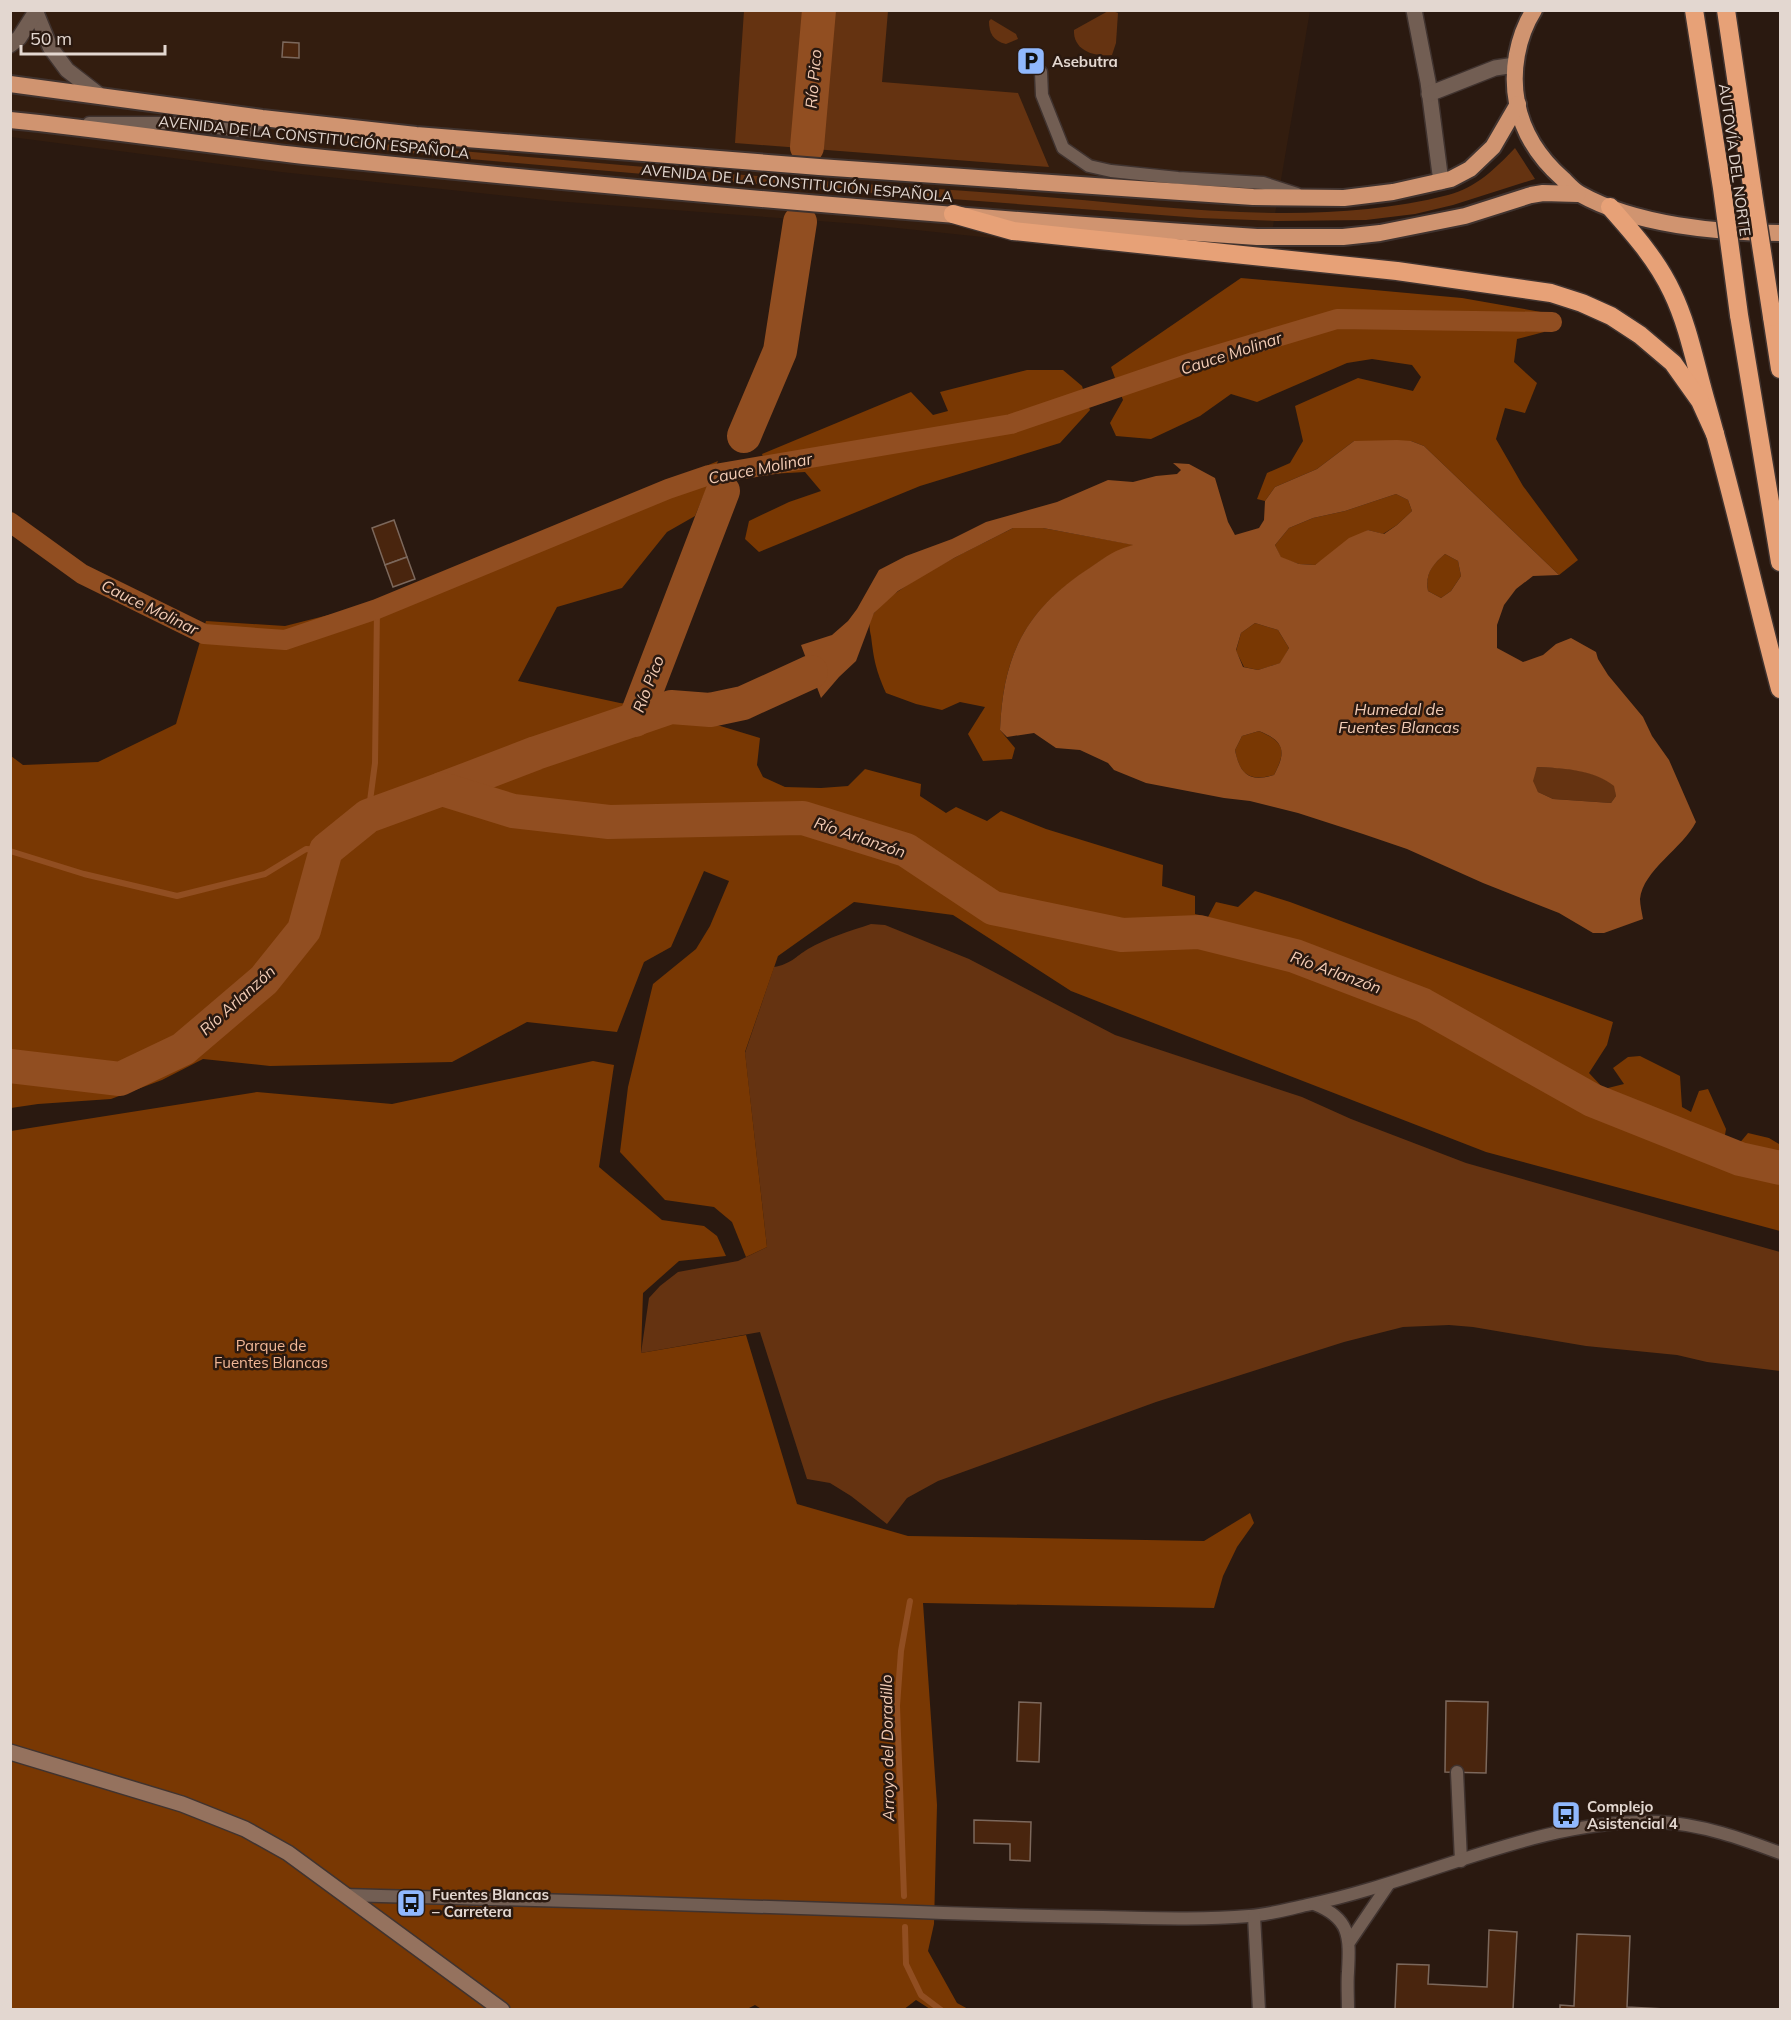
<svg xmlns="http://www.w3.org/2000/svg" width="1791" height="2020" viewBox="0 0 1791 2020" font-family="Mulish,sans-serif">
<style>
.built{fill:#331d0f}
.green{fill:#653311}
.forest{fill:#793803}
.water{fill:#914e21;fill-rule:evenodd}
.lines{fill:none;stroke-linecap:round;stroke-linejoin:round}
.stream{stroke:#914e21;stroke-width:6}
.canal{stroke:#914e21;stroke-width:20}
.river{stroke:#914e21;stroke-width:34}
.building{fill:#49250e;stroke:#7c685c;stroke-width:1.5}
.service-casing{stroke:#40332f;stroke-width:15}
.minor-casing{stroke:#40332f;stroke-width:18}
.secondary-casing{stroke:#40332f;stroke-width:18}
.trunk-casing{stroke:#40332f;stroke-width:20}
.motorway-casing{stroke:#40332f;stroke-width:21}
.service{stroke:#725e53;stroke-width:12}
.minor{stroke:#725e53;stroke-width:15}
.secondary{stroke:#95725e;stroke-width:15}
.trunk{stroke:#d09470;stroke-width:16}
.motorway{stroke:#e7a177;stroke-width:18}
.motorway-bridge-casing{stroke:#40332f;stroke-width:21;stroke-linecap:butt}
.motorway-bridge{stroke:#e7a177;stroke-width:18}
.labels{text-anchor:middle;dominant-baseline:central;stroke-width:5;stroke-linejoin:round;paint-order:stroke}
.poi-label{font-size:15px;font-weight:bold;fill:#e3d7d0;stroke:#2a1910;text-anchor:start}
.street-label{font-size:15px;fill:#e3d7d0;stroke:#2a1910}
.park-label{font-size:15px;fill:#f2b796;stroke:#2a1910}
.water-label{font-size:16px;font-style:italic;fill:#f3ccb5;stroke:#2a1910}
</style>
<rect width="100%" height="100%" fill="#2a1910"/>
<path class="built" d="M11,11H1310L1266,267L859,224L554,201L281,172L11,137Z"/>
<g class="green">
<path d="M1110,10L1118,13L1116,43L1112,55C1095,57 1073,51 1074,30Z"/>
<path d="M744,11H888L882,82L1018,93L1049,167L735,143Z"/>
<path d="M991,19L1016,34L1018,39L1006,44C993,41 989,33 989,21Z"/>
<path d="M349,141C494,154 638,167 783,178C862,184 942,189 1021,195C1160,205 1311,230 1448,195C1476,188 1496,168 1515,148L1535,179L1453,205L1415,214L1366,220L1276,221L1200,218L781,186L447,157L349,146Z"/>
<path d="M1537,767C1563,768 1594,769 1615,786L1616,796L1611,803L1553,799L1538,792L1532,781Z"/>
<path d="M871,924L885,925L969,959L1115,1035L1302,1097L1351,1119L1466,1163L1780,1252V1371L1707,1362L1677,1355L1586,1346L1473,1327L1449,1325L1403,1327L1344,1342L1156,1402L938,1481L907,1498L887,1524L851,1496L830,1483L807,1479L760,1332L641,1353L649,1298L660,1286L678,1272L738,1261L767,1247L745,1053L774,967C791,964 795,957 808,949C827,938 850,931 871,924Z"/>
</g>
<g class="forest">
<path d="M1241,278L1462,298L1541,312L1544,332L1517,339L1514,362L1537,383L1525,413L1505,408L1496,439L1523,486L1578,560L1559,575L1424,446L1411,441H1354L1317,469L1275,487L1265,501L1257,499L1267,473L1290,463L1303,441L1295,406L1358,378L1413,391L1421,377L1412,365L1372,359L1347,363L1257,402L1231,394L1200,416L1151,439L1116,436L1110,423L1123,400L1111,367Z"/>
<path d="M1027,370H1063L1082,386L1090,410L1060,443L920,486L759,552L745,539L749,521L789,502L821,491L805,472L770,474L762,454L911,392L933,415L948,411L940,392Z"/>
<path d="M718,461L695,516L667,532L622,588L557,607L518,681L620,703L661,708L760,738L757,765L763,777L785,787L821,788L848,786L865,769L921,784L920,796L946,813L956,807L987,821L1001,811L1046,829L1163,865L1162,886L1195,896V914L1208,917L1216,902L1238,907L1255,891L1290,902L1613,1022L1607,1045L1589,1073L1604,1089L1624,1084L1613,1068L1628,1057L1640,1056L1680,1076L1682,1107L1691,1112L1699,1091L1708,1089L1726,1129L1724,1141L1738,1145L1748,1133L1769,1138L1779,1144L1780,1231L1486,1152L1071,991L953,915L854,902L778,956L745,1052L767,1247L746,1257L732,1222L714,1207L665,1200L620,1152L628,1087L653,984L696,949L710,926L729,881L704,871L671,947L644,962L617,1032L527,1022L452,1062L270,1066L203,1059L162,1080L111,1099L38,1104L11,1108V756L23,765L98,762L176,724L206,621L285,626L372,604Z"/>
<path d="M1396,494L1408,500L1412,511L1397,525L1383,534L1368,530L1315,565L1299,564L1281,558L1275,545L1289,528L1313,518L1345,511Z"/>
<path d="M1013,528H1043L1135,545C1116,550 1101,560 1086,571C1024,612 1003,657 1000,730L1015,748L1012,759L983,761L968,734L985,707L960,702L942,710L916,704L886,693C876,670 874,661 871,636C870,632 869,626 870,622C876,592 985,543 1013,528Z"/>
<path d="M1445,554L1458,561L1461,576L1451,591L1441,598L1428,591C1425,573 1432,565 1445,554Z"/>
<path d="M1255,623L1278,630L1289,648L1281,663L1258,670L1244,667L1236,651L1241,633Z"/>
<path d="M1259,731C1284,742 1287,750 1274,775C1248,782 1240,774 1235,750L1242,736Z"/>
<path d="M593,1061L614,1065L599,1167L662,1220L704,1226L717,1236L726,1256L679,1261L643,1293L641,1353L746,1335L797,1504L908,1536L1204,1541L1250,1513L1254,1523L1237,1547L1223,1576L1214,1608L923,1603L937,1805L934,1924L928,1951L957,2003L968,2009H930L916,2000L903,2010H763L755,2005L745,2010H11V1131L257,1092L392,1104Z"/>
</g>
<path class="water" d="M1397,440L1411,441L1424,446L1559,575L1533,576L1516,589L1504,605L1497,625V648L1523,662L1543,655L1556,644L1571,638L1596,652L1598,659L1608,675L1643,717L1652,736L1669,760L1696,822C1683,848 1643,870 1640,899C1640,905 1642,913 1643,919L1604,933H1593L1559,913L1483,883L1407,849L1363,834L1298,813L1250,801L1224,798L1146,783L1114,770L1108,763L1080,750L1056,748L1034,733L1007,737L1000,730C1003,657 1024,612 1085,571C1096,564 1108,554 1121,549C1125,547 1130,546 1133,545L1043,528H1013L954,558L898,591L874,613L856,661L839,677L821,698L801,645L832,635L848,621L857,609L879,570L906,556L952,539L986,522L1057,502L1108,480L1133,482L1156,476L1177,474L1181,470L1173,463L1189,464L1215,478L1228,522L1235,535L1259,528L1264,520L1265,501L1275,487L1317,469L1354,441ZM1396,494L1408,500L1412,511L1397,525L1384,534L1368,530L1349,538L1315,565L1299,564L1281,557L1275,545L1289,528L1313,518L1345,511ZM1445,554L1458,561L1461,576L1451,591L1441,598L1428,591C1425,574 1432,565 1445,554ZM1255,623L1278,630L1289,648L1280,663L1258,670L1243,667L1236,650L1241,633ZM1259,731C1284,741 1287,751 1274,775C1249,783 1240,774 1235,750L1242,736ZM1537,767C1563,768 1595,770 1614,786L1616,796L1611,803L1553,799L1538,792L1533,781Z"/>
<g class="lines">
<g class="stream">
<path d="M368,816L375,763L377,609"/>
<path d="M10,851L84,874L177,896L265,874L306,849L326,850"/>
<path d="M904,1896L897,1706L901,1651L910,1601"/>
<path d="M905,1927L906,1964L921,1995L941,2010"/>
</g>
<path class="canal" d="M10,522L82,574L204,634L285,640L377,609L668,489L709,475L1011,424L1196,361L1337,319L1552,322"/>
<g class="river">
<path d="M807,147L819,10"/>
<path d="M744,436L780,351L800,222"/>
<path d="M635,720L723,491"/>
<path d="M442,789L536,753L671,707L710,710L743,703L811,672"/>
<path d="M10,1066L120,1079L183,1049L264,980L304,930L326,850L368,816L442,789L513,811L609,822L803,818L906,850L993,908L1122,935L1199,932L1295,956L1423,1005L1592,1100L1740,1159L1780,1168"/>
</g>
</g>
<g class="building">
<path d="M283,42L299,43V58L282,57Z"/>
<path d="M394,520L407,557L385,565L372,528Z"/>
<path d="M407,557L415,579L393,587L385,565Z"/>
<path d="M1446,1701L1488,1702L1486,1773L1445,1772Z"/>
<path d="M1019,1702L1041,1703L1039,1762L1017,1761Z"/>
<path d="M1572,1804L1574,1817L1559,1821L1556,1807Z"/>
<path d="M974,1820L1031,1822L1030,1861L1010,1860V1844L974,1843Z"/>
<path d="M1489,1930L1517,1932L1513,2010H1395L1397,1964L1429,1965L1428,1984L1487,1987Z"/>
<path d="M1577,1934L1630,1936L1627,2007L1685,2010H1560V2005L1574,2006Z"/>
</g>
<g class="lines">
<g class="service-casing">
<g id="service">
<path d="M1041,72L1042,95L1063,148L1089,166L1111,171L1178,178L1263,183L1297,194"/>
<path d="M89,123H178L241,131L251,130L262,118"/>
<path d="M1457,1772L1461,1861"/>
<path d="M344,1895C526,1899 709,1905 891,1911C962,1914 1033,1916 1103,1917C1152,1918 1201,1920 1249,1916C1268,1915 1288,1909 1307,1905C1425,1881 1538,1818 1660,1822C1701,1824 1743,1839 1780,1853"/>
<path d="M1314,1904C1350,1918 1350,1936 1348,1972C1347,1984 1348,1997 1348,2010"/>
<path d="M1254,1916L1259,2010"/>
<path d="M1350,1941L1388,1885"/>
</g>
</g>
<g class="minor-casing">
<g id="minor">
<path d="M35,10L50,47L67,70L98,94"/>
<path d="M1414,10L1428,82L1441,182"/>
<path d="M10,45L19,38L35,13"/>
<path d="M1429,94L1495,68L1515,65"/>
</g>
</g>
<g class="secondary-casing">
<path id="secondary" d="M10,1752L182,1804L245,1829L288,1853L502,2010"/>
</g>
<g class="trunk-casing">
<g id="trunk">
<path d="M1534,10C1517,37 1511,72 1517,103C1523,134 1539,158 1563,179C1568,184 1574,191 1580,194C1635,225 1718,233 1780,233"/>
<path d="M10,84L262,118L416,135L819,167L1253,197L1344,198L1393,192L1451,179L1470,169L1493,147L1518,104"/>
<path d="M10,120C109,130 206,145 304,156C621,188 939,216 1257,237H1343L1380,233L1465,216L1531,195L1543,193L1578,194"/>
</g>
</g>
<g class="motorway-casing">
<g id="motorway">
<path d="M1694,10L1722,188"/>
<path d="M1726,10L1753,193"/>
<path d="M1610,207C1634,234 1657,260 1672,292C1689,327 1696,368 1707,405C1734,499 1755,595 1780,689"/>
<path d="M953,214L1013,231L1397,271L1551,293L1582,303L1611,316L1640,335L1673,363L1700,401L1715,434"/>
<path d="M1739,315L1780,562"/>
<path d="M1772,317L1780,369"/>
</g>
</g>
<use href="#service" class="service"/>
<use href="#minor" class="minor"/>
<use href="#secondary" class="secondary"/>
<use href="#trunk" class="trunk"/>
<use href="#motorway" class="motorway"/>
<g class="motorway-bridge-casing">
<g id="motorway-bridge">
<path d="M1722,188L1739,315"/>
<path d="M1753,193L1772,317"/>
</g>
</g>
<use href="#motorway-bridge" class="motorway-bridge"/>
</g>
<defs>
<g id="parking-square" transform="scale(1.5)"><rect x="-9" y="-9" width="18" height="18" rx="4" fill="#90b8fd" stroke="#2a1910"/><path d="M-3.5-5.5H1a3.5 3.5 0 0 1 0 7H-1V5.5H-3.5ZM-1-3.4V-.6H.8a1.4 1.4 0 0 0 0-2.8Z" fill="#111"/></g>
<g id="bus-square" transform="scale(1.5)"><rect x="-9" y="-9" width="18" height="18" rx="4" fill="#90b8fd" stroke="#2a1910"/><path d="M-5-6H5V4H4V6H2V4H-2V6H-4V4H-5ZM-3.5-4V0h7V-4ZM-3.5 1.2v1.5H-2V1.2ZM2 1.2v1.5H3.5V1.2Z" fill="#111"/></g>
</defs>
<g fill-rule="evenodd">
<use href="#parking-square" x="1031" y="61"/>
<use href="#bus-square" x="1566" y="1815"/>
<use href="#bus-square" x="411" y="1903"/>
</g>
<g class="labels">
<g class="poi-label">
<text x="1052" y="61">Asebutra</text>
<text x="1587" y="1806">Complejo<tspan x="1587" dy="17">Asistencial 4</tspan></text>
<text x="432" y="1894">Fuentes Blancas<tspan x="432" dy="17">– Carretera</tspan></text>
</g>
<g class="street-label">
<text transform="translate(314 137) rotate(6)">AVENIDA DE LA CONSTITUCIÓN ESPAÑOLA</text>
<text transform="translate(1735 160) rotate(82)">AUTOVÍA DEL NORTE</text>
<text transform="translate(797 183) rotate(5)">AVENIDA DE LA CONSTITUCIÓN ESPAÑOLA</text>
</g>
<g class="park-label">
<text x="271" y="1345">Parque de<tspan x="271" dy="17">Fuentes Blancas</tspan></text>
</g>
<g class="water-label">
<text transform="translate(813 79) rotate(-85)">Río Pico</text>
<text transform="translate(1231 353) rotate(-18)">Cauce Molinar</text>
<text transform="translate(760 468) rotate(-11)">Cauce Molinar</text>
<text transform="translate(150 607) rotate(26)">Cauce Molinar</text>
<text transform="translate(648 684) rotate(-69)">Río Pico</text>
<text x="1399" y="709">Humedal de<tspan x="1399" dy="18">Fuentes Blancas</tspan></text>
<text transform="translate(860 837) rotate(19)">Río Arlanzón</text>
<text transform="translate(1336 972) rotate(20)">Río Arlanzón</text>
<text transform="translate(237 1000) rotate(-42)">Río Arlanzón</text>
<text transform="translate(887 1748) rotate(-91)">Arroyo del Doradillo</text>
</g>
</g>
<rect width="1791" height="2020" fill="none" stroke="#e3d7d0" stroke-width="24"/>
<path d="M21 45v9h144v-9" fill="none" stroke="#e3d7d0" stroke-width="3"/>
<text x="30" y="45" font-size="18" fill="#e3d7d0" stroke="#2a1910" stroke-width="4.5" paint-order="stroke">50 m</text>
</svg>
